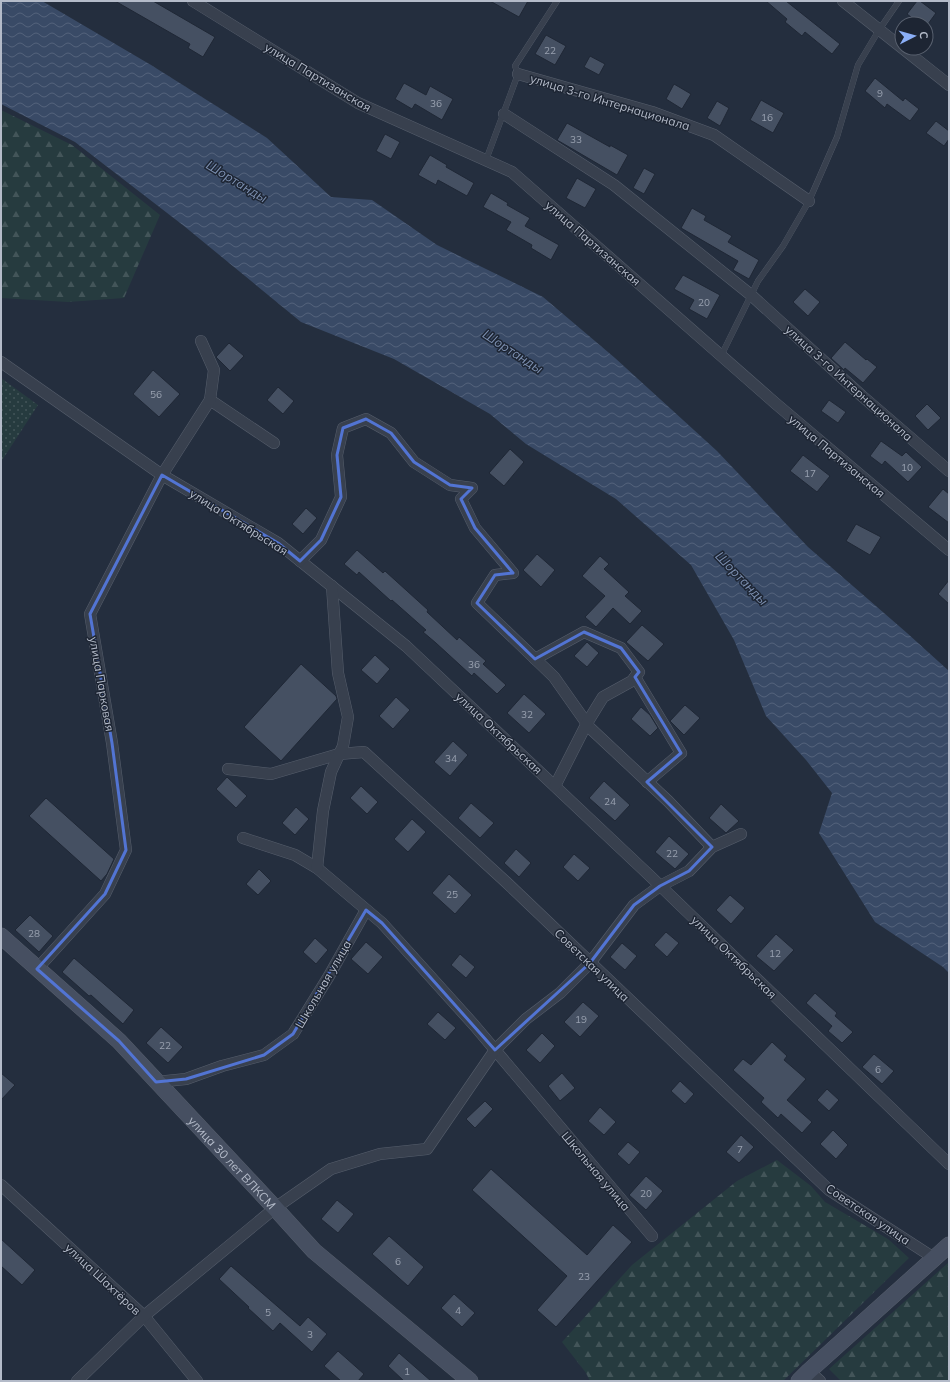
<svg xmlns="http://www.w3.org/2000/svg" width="950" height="1382" viewBox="0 0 950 1382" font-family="Mulish,sans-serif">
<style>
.grass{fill:url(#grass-dots)}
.forest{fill:url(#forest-firs)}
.water{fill:url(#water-waves)}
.building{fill:#455062;stroke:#1f2735}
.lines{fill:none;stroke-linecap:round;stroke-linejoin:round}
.lane-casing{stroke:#565e6c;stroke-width:6}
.street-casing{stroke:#565e6c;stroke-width:12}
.secondary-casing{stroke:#565e6c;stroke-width:17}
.lane{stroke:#38404e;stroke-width:5.5}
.street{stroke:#38404e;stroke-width:11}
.secondary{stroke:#464f61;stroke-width:16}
.marked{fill:none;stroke:#5274d3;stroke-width:3;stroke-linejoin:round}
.labels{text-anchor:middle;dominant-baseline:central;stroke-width:3;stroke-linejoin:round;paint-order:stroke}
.number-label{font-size:10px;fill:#98a0af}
.street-label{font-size:12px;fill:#b4bbc9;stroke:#1d2533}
.water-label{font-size:13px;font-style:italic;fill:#7c8fb0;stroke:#1d2533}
</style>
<defs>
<pattern id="grass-dots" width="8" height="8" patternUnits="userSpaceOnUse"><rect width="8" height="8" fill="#263b3f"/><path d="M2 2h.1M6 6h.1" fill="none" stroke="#435559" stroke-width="1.8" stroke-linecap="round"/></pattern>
<pattern id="forest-firs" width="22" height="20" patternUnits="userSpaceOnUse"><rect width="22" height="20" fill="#263b3f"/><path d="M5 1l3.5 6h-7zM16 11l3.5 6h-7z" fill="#435559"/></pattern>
<pattern id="water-waves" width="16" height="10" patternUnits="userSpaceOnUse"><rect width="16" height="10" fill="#394a66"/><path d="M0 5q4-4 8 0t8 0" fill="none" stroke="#53627b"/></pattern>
</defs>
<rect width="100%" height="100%" fill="#242e3e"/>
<path class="grass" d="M1,378L38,405L1,462Z"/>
<g class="forest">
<path d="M1,110L72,145L160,215L124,298L68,302L1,298Z"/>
<path d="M777,1160L811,1186L825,1202L888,1239L909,1258L783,1381H590L586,1373L562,1342L632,1265L737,1181Z"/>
<path d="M949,1262V1381H841L829,1369Z"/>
</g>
<path class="water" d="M1,1H42L151,65L267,138L331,197L372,200L437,245L543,297L615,358L717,451L808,547L907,633L949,671V973L943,967L875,922L819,833L832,793L806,760L766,716L734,640L691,565L616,499L526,444L490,414L394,359L301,322L184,226L75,142L1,104Z"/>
<g class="building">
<path d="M115,1H153L215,37L203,57L188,48L190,44Z"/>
<path d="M490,1H528L519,17Z"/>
<path d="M766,1H786L840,44L832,54L805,32L802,36L785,22L787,19Z"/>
<path d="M917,1H920L936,13L928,24H920L907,14Z"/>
<path d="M546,35L566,46L555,65L535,54Z"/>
<path d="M590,56L605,64L599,75L584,67Z"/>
<path d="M875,78L903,101L905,98L919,109L910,121L887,104L885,108L865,91Z"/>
<path d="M404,83L426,95L430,86L453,99L442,120L415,104L412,109L395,99Z"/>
<path d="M674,84L691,94L682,109L666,99Z"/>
<path d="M761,100L784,113L773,133L750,120Z"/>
<path d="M717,101L729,108L720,126L707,118Z"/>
<path d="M936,121L949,131V139L944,146L926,133Z"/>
<path d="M567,123L610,147V145L628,155L617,175L557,140Z"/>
<path d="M385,134L400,142L391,159L376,151Z"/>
<path d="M430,155L447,165L446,167L474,183L467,196L438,180L436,185L418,175Z"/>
<path d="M644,168L655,174L644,194L633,188Z"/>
<path d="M577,178L596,189L585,208L566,198Z"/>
<path d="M491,193L508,203L507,205L530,218L525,226L559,245L551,260L531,248L532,245L506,230L511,222L483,207Z"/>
<path d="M692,208L706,216L704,220L732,236L728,242L759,260L749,279L733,270L738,261L681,228Z"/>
<path d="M683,275L720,295L707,319L689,309L694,300L674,289Z"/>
<path d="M805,289L820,302L808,316L793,302Z"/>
<path d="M845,342L866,360L867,359L877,367L863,383L845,368L844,370L831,358Z"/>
<path d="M229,343L244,356L230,371L216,357Z"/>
<path d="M153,370L180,394L159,417L133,394Z"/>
<path d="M278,387L294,401L283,414L267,400Z"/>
<path d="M829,400L846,412L838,423L821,411Z"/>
<path d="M927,404L941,418L928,430L915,416Z"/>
<path d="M881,441L902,456L906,452L922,467L908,482L885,461L882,465L870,456Z"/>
<path d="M510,449L524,462L504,486L489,473Z"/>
<path d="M803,455L830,476L817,492L790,471Z"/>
<path d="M943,489L949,494V523L928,507Z"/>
<path d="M306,508L317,518L303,534L292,524Z"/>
<path d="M856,524L881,537L870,555L846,541Z"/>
<path d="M357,550L383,573L385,571L428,610L427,612L457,640L459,637L486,661L483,664L506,685L497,694L474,673L472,676L436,643L423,632L426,630L392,600L391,601L359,572L357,575L344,564Z"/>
<path d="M537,554L555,570L541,587L523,570Z"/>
<path d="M600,556L609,564L604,569L629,592L625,596L642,611L630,624L613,608L596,627L585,617L605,596L582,576Z"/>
<path d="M949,580V604L938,594Z"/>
<path d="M642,625L664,644L648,661L626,642Z"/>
<path d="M587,642L599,653L587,667L574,656Z"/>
<path d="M375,655L390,669L377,684L361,670Z"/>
<path d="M301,664L336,696L337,699L281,761L244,727Z"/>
<path d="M524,694L546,714L529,733L507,713Z"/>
<path d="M396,697L410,710L393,729L379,716Z"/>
<path d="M685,705L700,718L684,735L670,721Z"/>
<path d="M641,707L650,715L658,728L650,736L631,719Z"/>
<path d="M453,741L468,755L450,776L434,762Z"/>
<path d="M227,777L247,796L236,808L216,789Z"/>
<path d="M604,781L630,805L615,821L589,798Z"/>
<path d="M361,786L378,802L367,814L350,798Z"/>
<path d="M46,798L114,859L107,874L101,881L29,816Z"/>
<path d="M471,803L494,823L480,838L458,818Z"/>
<path d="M721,804L739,821L726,833L709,818Z"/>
<path d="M296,807L309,819L295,835L282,823Z"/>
<path d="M412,819L426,832L408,852L394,839Z"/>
<path d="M669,836L689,854L675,869L655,852Z"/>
<path d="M516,849L531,863L519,877L504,863Z"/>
<path d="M574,854L590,868L578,881L563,867Z"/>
<path d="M259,869L271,881L258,895L246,884Z"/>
<path d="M449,874L472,895L455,914L432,893Z"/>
<path d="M730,895L745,908L731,924L716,910Z"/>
<path d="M30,915L53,936L39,952L15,930Z"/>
<path d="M666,932L679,943L667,957L654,945Z"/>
<path d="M776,934L794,950L774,971L756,956Z"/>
<path d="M315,938L328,950L316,964L303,952Z"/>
<path d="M366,942L383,957L368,974L351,959Z"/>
<path d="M622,943L637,956L625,970L610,957Z"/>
<path d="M460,954L475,967L466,978L451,965Z"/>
<path d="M74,958L134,1010L123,1024L91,995L89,996L62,972Z"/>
<path d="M815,993L837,1013L835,1016L853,1032L842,1043L828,1031L832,1026L806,1003Z"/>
<path d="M583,1002L599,1016L580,1037L564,1022Z"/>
<path d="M438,1012L456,1028L445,1040L427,1024Z"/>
<path d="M161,1027L183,1047L168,1063L146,1043Z"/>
<path d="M542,1033L555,1046L540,1063L526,1050Z"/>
<path d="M772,1042L787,1056L784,1060L806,1079L787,1100L812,1122L802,1133L781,1114L778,1118L761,1102L764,1098L733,1070L743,1059L751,1065Z"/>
<path d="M874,1054L894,1071L882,1084L862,1067Z"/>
<path d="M1,1073L15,1085L1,1100Z"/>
<path d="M562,1073L575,1088L560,1101L548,1086Z"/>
<path d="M680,1081L694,1094L685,1104L671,1091Z"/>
<path d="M827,1089L839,1100L829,1111L817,1100Z"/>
<path d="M485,1101L493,1109L475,1128L466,1119Z"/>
<path d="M600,1107L616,1122L604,1135L588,1121Z"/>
<path d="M833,1130L848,1145L836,1159L820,1144Z"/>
<path d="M741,1135L754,1147L739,1163L726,1152Z"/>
<path d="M628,1142L640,1152L629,1165L617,1154Z"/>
<path d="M491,1169L587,1255L613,1225L632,1242L556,1327L537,1310L567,1276L472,1190Z"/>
<path d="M646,1176L663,1191L646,1210L629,1195Z"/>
<path d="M337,1200L354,1214L338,1233L321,1219Z"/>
<path d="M389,1236L424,1267L408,1286L372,1254Z"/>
<path d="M1,1239L35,1270L22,1285L1,1266Z"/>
<path d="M231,1266L300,1326L308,1317L327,1334L312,1352L280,1323L273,1331L248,1308L249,1307L219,1279Z"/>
<path d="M454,1294L475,1313L462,1327L441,1308Z"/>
<path d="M338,1351L364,1374L358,1381H341L324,1366Z"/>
<path d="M399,1353L431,1381H404L388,1366Z"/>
</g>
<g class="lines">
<g class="lane-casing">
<g id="lane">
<path d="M486,160L518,74L515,66L557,1"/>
<path d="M721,356L758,281L783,246L809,201L837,137L858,65L879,30L899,1"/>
</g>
</g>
<g class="street-casing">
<g id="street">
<path d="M193,1L358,103L512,172L775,403L949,550"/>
<path d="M843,1L949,85"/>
<path d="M518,74L652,112L714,135L809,201"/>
<path d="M504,114L614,185L751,295L862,396L949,471"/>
<path d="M1,362L162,475L278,543L406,646L649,875L949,1164"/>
<path d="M210,400L274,443"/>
<path d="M300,561L321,540L341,497L337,455L343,428L366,419L391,433L414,462L450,485L472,488L461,499L475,528L513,573L495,575L477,603L554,677L590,728L668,801L712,847"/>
<path d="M535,659L584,632L621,648L639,672L632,681L603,697L587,723L555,786"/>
<path d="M635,677L681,753L647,782"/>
<path d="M228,769L271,774L339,754L364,752L506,882L829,1190L934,1258"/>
<path d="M243,838L295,855L317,868L382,923L474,1025L652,1236"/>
<path d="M317,868L323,811L331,772L343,746L348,717L338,673L332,586"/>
<path d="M37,969L105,894L126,850L112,743L90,614L162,475L210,400L214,370L201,341"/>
<path d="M156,1082L186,1079L222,1066L264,1055L293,1034L329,976L366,910"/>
<path d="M1,1185L144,1316L197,1381"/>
<path d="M809,1371L820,1381"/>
<path d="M77,1381L144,1316L275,1208L331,1169L380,1154L427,1149L495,1050L526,1019L560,993L590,963L634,905L660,886L689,871L712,847L741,834"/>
</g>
</g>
<g class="secondary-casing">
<g id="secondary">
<path id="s1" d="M1,936L119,1041L275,1208L314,1251L470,1381"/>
<path d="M799,1381L809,1371L949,1245"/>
</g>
</g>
<use href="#lane" class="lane"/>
<use href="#street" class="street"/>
<use href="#secondary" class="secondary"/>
</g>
<path class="marked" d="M366,419L391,433L414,462L450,485L472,488L461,499L475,528L513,573L495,575L477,603L535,659L584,632L621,648L639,672L635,677L681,753L647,782L712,847L689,871L660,886L634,905L590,963L495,1050L382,923L366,910L293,1034L264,1055L186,1079L156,1082L119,1041L37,969L105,894L126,850L112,743L90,614L162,475L278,543L300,561L321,540L341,497L337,455L343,428Z"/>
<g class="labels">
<g class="number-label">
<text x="550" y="50">22</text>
<text x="880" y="93">9</text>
<text x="436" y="103">36</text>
<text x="767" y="117">16</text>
<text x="576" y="139">33</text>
<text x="704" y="302">20</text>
<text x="156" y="394">56</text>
<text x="907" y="467">10</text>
<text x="810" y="473">17</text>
<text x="474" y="664">36</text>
<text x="527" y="714">32</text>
<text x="451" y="758">34</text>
<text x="610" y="801">24</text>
<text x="672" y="853">22</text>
<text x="452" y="894">25</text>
<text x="34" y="933">28</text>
<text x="775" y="953">12</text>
<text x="581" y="1019">19</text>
<text x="165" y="1045">22</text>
<text x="878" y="1069">6</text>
<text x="740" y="1149">7</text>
<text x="646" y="1193">20</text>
<text x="398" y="1261">6</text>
<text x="584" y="1276">23</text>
<text x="458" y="1310">4</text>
<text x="268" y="1312">5</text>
<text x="310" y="1334">3</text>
<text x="407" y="1371">1</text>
</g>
<g class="street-label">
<text transform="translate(318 77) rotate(31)">улица Партизанская</text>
<text transform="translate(610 102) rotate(17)">улица 3-го Интернационала</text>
<text transform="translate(593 243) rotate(41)">улица Партизанская</text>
<text transform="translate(849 383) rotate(42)">улица 3-го Интернационала</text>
<text transform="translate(837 456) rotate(40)">улица Партизанская</text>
<text transform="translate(239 522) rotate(32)">улица Октябрьская</text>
<text transform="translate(102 684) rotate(80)">улица Парковая</text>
<text transform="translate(499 733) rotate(43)">улица Октябрьская</text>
<text transform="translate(734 957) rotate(44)">улица Октябрьская</text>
<text transform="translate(592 965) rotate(44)">Советская улица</text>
<text transform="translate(323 984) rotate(-60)">Школьная улица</text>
<text stroke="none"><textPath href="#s1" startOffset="324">улица 30 лет ВЛКСМ</textPath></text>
<text transform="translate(596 1171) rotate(50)">Школьная улица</text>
<text transform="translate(868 1214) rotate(34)">Советская улица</text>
<text transform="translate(103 1279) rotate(43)">улица Шахтёров</text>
</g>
<g class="water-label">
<text transform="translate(237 181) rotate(31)">Шортанды</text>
<text transform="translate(513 351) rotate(33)">Шортанды</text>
<text transform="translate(742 578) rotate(46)">Шортанды</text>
</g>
</g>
<rect width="950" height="1382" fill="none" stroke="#b4bbc9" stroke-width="4"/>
<g transform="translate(914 36) rotate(84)"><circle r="19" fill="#1d2533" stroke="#59616f"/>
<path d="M0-3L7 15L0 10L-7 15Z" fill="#8baff7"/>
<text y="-6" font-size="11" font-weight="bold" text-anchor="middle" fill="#b4bbc9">С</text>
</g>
</svg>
